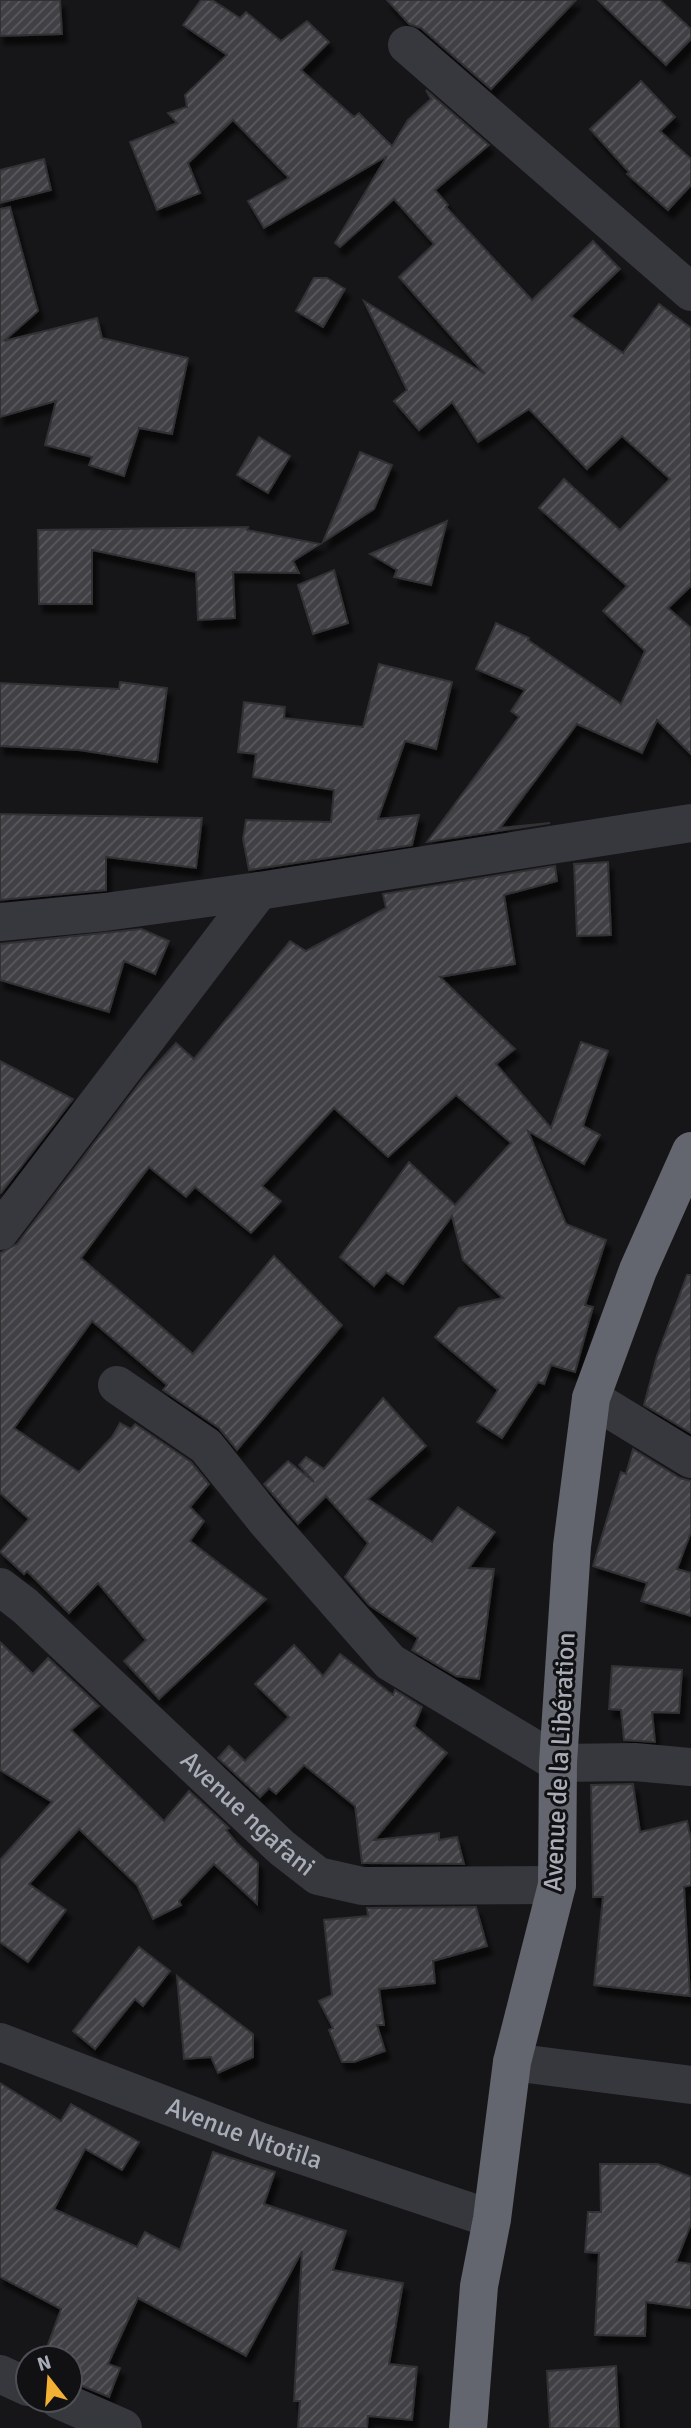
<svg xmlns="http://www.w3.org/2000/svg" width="691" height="2428" viewBox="0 0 691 2428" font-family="Signika,sans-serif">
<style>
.building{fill:url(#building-hatch);stroke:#303034;stroke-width:2;filter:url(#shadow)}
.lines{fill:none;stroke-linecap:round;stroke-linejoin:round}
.street{stroke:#37383d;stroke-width:38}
.highway{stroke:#63666e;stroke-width:38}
.labels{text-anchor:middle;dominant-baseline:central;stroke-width:6;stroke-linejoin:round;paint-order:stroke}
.street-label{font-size:26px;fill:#a8adb8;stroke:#111113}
</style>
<defs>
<pattern id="building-hatch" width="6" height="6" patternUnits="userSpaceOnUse" patternTransform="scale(1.75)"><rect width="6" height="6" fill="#404145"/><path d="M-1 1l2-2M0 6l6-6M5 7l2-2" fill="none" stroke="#595a5e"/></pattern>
<filter id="shadow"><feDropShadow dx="4.5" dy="8" stdDeviation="2" flood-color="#0009"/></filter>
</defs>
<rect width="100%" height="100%" fill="#161618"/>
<g class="building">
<path d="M0,0H60L62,34L0,36Z"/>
<path d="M201,0H212L240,18L246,12L281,41L307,21L329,42L301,70L354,117L359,113L392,146L408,120L431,99L426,90L489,145L435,190L448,205L446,207L532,300L593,241L620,269L571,316L623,353L659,304L691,328V586L668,608L691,628V754L657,720L642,753L577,724L500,828L550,823L427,842L519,717L511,711L525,690L476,669L496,623L529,638L528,640L621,704L645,651L603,611L627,586L539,508L564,479L620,530L670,479L622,436L587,469L529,409L478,442L452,402L419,430L394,401L407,390L364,301L485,374L399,277L434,244L394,199L340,247L335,243L387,156L264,228L248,201L289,178L233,120L188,163L200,193L157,210L130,142L177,123L168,113L187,107L185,95L227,55L183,25Z"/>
<path d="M387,0H576L491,89L421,28L409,24Z"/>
<path d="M598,0H660L691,29V39L666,65Z"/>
<path d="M641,81L675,117L660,131L691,159V185L668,210L627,174L629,172L590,129Z"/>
<path d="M44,159L51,190L0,203V170Z"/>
<path d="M10,207L38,311L4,341L97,318L102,338L188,358L172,434L139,428L124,476L89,465L92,457L45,445L56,401L0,417V209Z"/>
<path d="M314,278H327L345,289L323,327L296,311Z"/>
<path d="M259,437L290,456L268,493L237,475Z"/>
<path d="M360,452L392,465L374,509L323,542Z"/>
<path d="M447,521L431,585L394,577L397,570L370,554Z"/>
<path d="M248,527L247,530L320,544L293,561L299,573L233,572L235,618L198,620L196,572L92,550V604H39L38,530Z"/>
<path d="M334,570L348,623L313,634L298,585Z"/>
<path d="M379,664L452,682L436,749L405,741L378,819L419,815L412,845L249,870L243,839L246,820L331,822L334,790L253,777L256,754L238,752L244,702L285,707L284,718L363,727Z"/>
<path d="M120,682L167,688L157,762L79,750L0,746V683L119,689Z"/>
<path d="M0,814L202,818L196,868L106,857V890L0,900Z"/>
<path d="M608,862L611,935L577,936L574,864Z"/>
<path d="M555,866L557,881L504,895L515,964L440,977L515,1049L496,1064L551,1128L581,1042L608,1051L583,1126L600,1135L584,1164L528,1131L566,1224L606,1240L585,1305L593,1307L575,1372L551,1365L544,1384L538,1382L502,1438L477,1422L498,1390L435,1337L459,1308L503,1298L463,1260L452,1216L403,1284L386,1272L374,1286L340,1257L409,1162L455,1205L511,1143L456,1095L388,1157L334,1108L262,1186L281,1201L251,1233L195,1187L186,1197L149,1167L81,1258L193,1354L274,1256L342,1325L237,1450L219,1428L163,1390L167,1385L92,1321L14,1428L79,1472L112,1437L120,1423L131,1429L135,1424L191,1462L209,1484L190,1507L204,1521L190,1541L266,1599L159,1699L124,1661L146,1640L98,1583L69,1613L27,1571L24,1574L0,1552L29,1519L0,1493V1253L17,1244L143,1079L176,1043L194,1059L290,941L306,951L386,908L383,894Z"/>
<path d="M141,929L169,941L155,974L124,961L109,1012L0,980V944Z"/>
<path d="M0,1061L73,1099L1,1193H0Z"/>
<path d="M687,1275H691V1433L644,1405L657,1356Z"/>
<path d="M383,1398L426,1446L368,1499L432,1542L458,1507L495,1532L469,1568L494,1569L479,1679L456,1676L412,1650L418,1638L369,1605L345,1577L368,1543L326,1496L298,1524L264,1484L288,1461L314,1482L299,1465L306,1457L324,1469Z"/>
<path d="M633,1449L680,1478L691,1481V1532L677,1569L691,1573V1616L641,1601L647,1583L593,1566L621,1472L626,1474Z"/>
<path d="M0,1642L33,1674L48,1658L99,1706L71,1730L164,1821L189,1791L229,1828L226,1830L236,1842L258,1863L257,1904L214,1864L179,1901L181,1905L153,1919L137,1885L79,1829L29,1884L66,1910L28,1962L0,1942V1860L52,1802L0,1770Z"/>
<path d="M294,1645L323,1676L340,1654L393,1695L395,1690L422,1707L414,1726L447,1753L374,1840L439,1833V1840L457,1837L464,1864L362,1863L355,1806L304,1765L276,1794L269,1788L260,1797L218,1758L229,1746L245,1761L289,1717L255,1684Z"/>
<path d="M612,1666L682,1670L679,1713L652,1712L655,1742L624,1740L621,1710L609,1709Z"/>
<path d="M633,1784L640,1832L687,1821L691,1839V1885L684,1887L690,1996L594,1985L603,1897H593L591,1785Z"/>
<path d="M476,1907L487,1946L433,1961L435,1983L379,1989L384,2025H377L385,2051L354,2062H342L329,2030L333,2028L319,2001L332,1995L324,1920L368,1916L367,1908Z"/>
<path d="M139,1947L170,1971L143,2006L135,1999L95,2049L73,2031Z"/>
<path d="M177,1976L253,2034V2057L218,2073L211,2057L184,2059Z"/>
<path d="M0,2083L61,2121L71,2104L139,2142L122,2170L85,2149L54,2209L137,2247L145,2232L180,2250L213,2152L275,2172L264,2204L346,2231L333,2270L403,2283L389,2364L417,2367L412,2420L368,2416L367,2428H298L300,2401H294L302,2251L246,2356L138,2298L108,2364L120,2368L109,2397L70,2381V2358H43L61,2309L0,2277Z"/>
<path d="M600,2164H658L691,2177V2224L676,2262L691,2264V2308L646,2302L645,2336L595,2335L599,2253L585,2252L588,2212H601Z"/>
<path d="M616,2366L619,2428H550L547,2371Z"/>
</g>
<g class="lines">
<g class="street">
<path d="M407,45L691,292"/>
<path d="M0,922L105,912L259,891L691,823"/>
<path d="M0,1231L259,891"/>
<path d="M117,1385L206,1446L267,1522L390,1662L558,1763L635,1762L691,1767"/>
<path d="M591,1398L691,1459"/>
<path id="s1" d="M0,1587L25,1606L282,1848L318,1876L362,1886L557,1885"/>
<path id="s2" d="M0,2042L259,2141L492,2219"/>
<path d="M512,2062L691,2085"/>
<path d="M0,2374L28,2387"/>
<path d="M59,2400L123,2428"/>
</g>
<path class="highway" d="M468,2428L479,2286L492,2219L512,2062L557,1885L558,1763L572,1546L591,1398L638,1270L691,1151"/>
</g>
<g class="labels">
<g class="street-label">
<text transform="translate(560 1762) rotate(-87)">Avenue de la Libération</text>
<text stroke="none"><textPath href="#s1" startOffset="336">Avenue ngafani</textPath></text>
<text stroke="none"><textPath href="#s2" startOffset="261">Avenue Ntotila</textPath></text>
</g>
</g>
<g transform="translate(49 2379) rotate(343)"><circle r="33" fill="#111113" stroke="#4d4f55" stroke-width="2"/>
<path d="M0-5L12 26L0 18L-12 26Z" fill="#f2b134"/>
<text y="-10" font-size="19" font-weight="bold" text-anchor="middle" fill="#a8adb8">N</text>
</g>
</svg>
